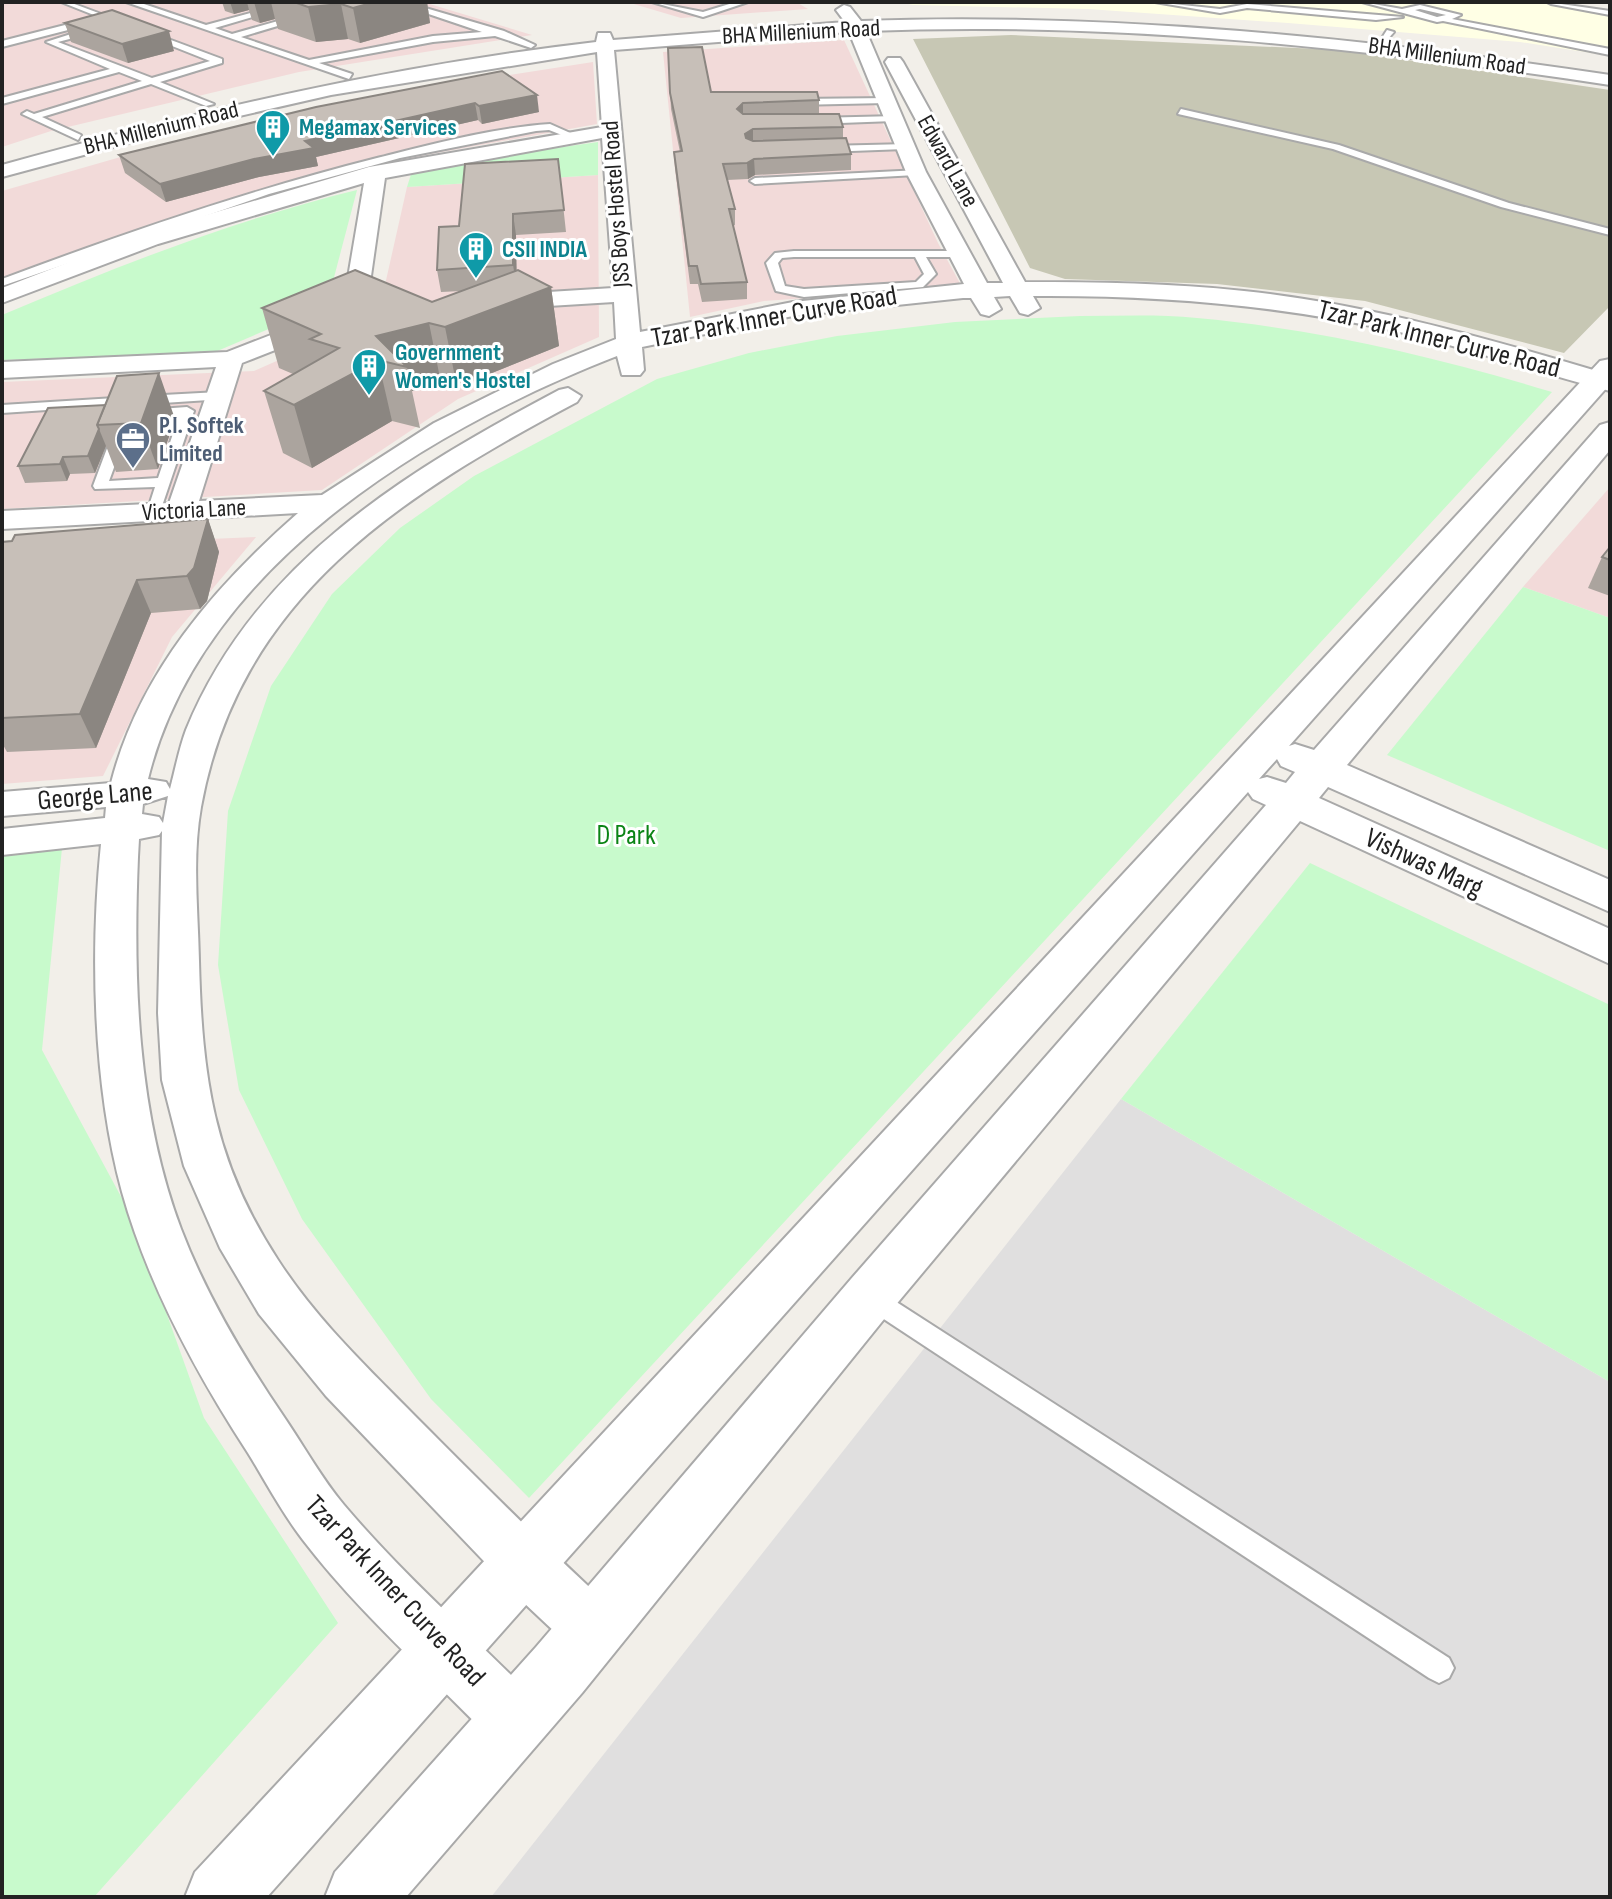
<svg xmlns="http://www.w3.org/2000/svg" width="1612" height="1899" viewBox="0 0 1612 1899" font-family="'Sofia Sans Condensed',sans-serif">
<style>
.residential{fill:#e0dfdf}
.commercial{fill:#f2dad9}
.education{fill:#ffffe5}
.construction{fill:#c7c7b4}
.park{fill:#c8facc}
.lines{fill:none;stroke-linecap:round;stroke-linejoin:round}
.service-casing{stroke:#a9a9a9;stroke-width:4}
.minor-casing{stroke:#a9a9a9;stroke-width:4}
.tertiary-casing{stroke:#a9a9a9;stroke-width:4}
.service{fill:#fff;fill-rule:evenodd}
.minor{fill:#fff;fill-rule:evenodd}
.tertiary{fill:#fff;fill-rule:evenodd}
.wall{fill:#aba49e}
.shaded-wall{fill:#8b8681}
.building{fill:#c7bfb8;stroke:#8b8681;stroke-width:2}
.labels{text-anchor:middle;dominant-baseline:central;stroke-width:6;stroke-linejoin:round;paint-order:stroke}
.far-street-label{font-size:24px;fill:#222;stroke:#fff}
.far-culture-label{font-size:24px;font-weight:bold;fill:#0d838f;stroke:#fff;text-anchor:start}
.far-service-label{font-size:24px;font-weight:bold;fill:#4e5e75;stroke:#fff;text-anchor:start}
.street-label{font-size:28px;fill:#222;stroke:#fff}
.park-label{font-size:28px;fill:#0c8416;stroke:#fff}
</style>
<rect width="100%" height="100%" fill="#f2efe9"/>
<path class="residential" d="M1121,1099L1610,1382V1897H491Z"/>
<g class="commercial">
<path d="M2,2H423L532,35L299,72L51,131L2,147Z"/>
<path d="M627,2H796L808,9L681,18Z"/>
<path d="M844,40L938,243L962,287L764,301L690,317L663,52Z"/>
<path d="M593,62L597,124L426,155L310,183L116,245L2,291V191L152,148L415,90Z"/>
<path d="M598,175L599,337L458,399L322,490L2,509V382L254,371L378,316L407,187Z"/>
<path d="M1610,487V618L1523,587Z"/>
<path d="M256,537L172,637L103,776L2,784V548Z"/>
</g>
<path class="education" d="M898,2H1562L1610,11V56L1520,42L1288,23L1088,9L913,5Z"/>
<path class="construction" d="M1011,35L1340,50L1610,90V306L1564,353L1365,301L1217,284L1065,279L1030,268L913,39Z"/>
<g class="park">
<path d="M598,142V175L407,187L413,168Z"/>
<path d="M357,190L327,304L215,352L2,360V315C118,266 234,220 357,190Z"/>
<path d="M1080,316C1119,316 1159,314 1197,318C1318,329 1437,357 1552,392L529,1498L431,1399L302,1219L239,1090L218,965L228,811L271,686L332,594L400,528L474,476L657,379L749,353L837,336L955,322Z"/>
<path d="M1523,587L1610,618V851L1387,755Z"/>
<path d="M63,838L42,1050L132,1217L204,1418L338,1623L94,1897H2V842Z"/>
<path d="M1310,863L1610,1005V1382L1121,1099Z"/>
</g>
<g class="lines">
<g class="service-casing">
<g id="service">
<path d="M61,2H69L222,59V63L160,82L214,104L206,106L151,84L42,117L81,135L78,140L22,114L27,111L34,114L142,81L119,72L2,104V98L110,69L46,42L93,27L96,32L58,42L152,78L210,61Z"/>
<path d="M126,2H138L206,25L291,2H304L215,28L232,34L345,2H358L241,37L309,60L433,36L482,32L393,2H405L504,31L535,45L531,48L495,36L433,42L319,63L352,74L349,79Z"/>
<path d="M652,2L703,12L736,2H748L703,17Z"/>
<path d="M1155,2L1220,9L1247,4L1403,17L1376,20L1247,8L1220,13Z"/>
<path d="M1362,2L1402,9L1420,5L1461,15L1452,19L1610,49V55L1443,21L1437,22ZM1420,9L1446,15L1437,17L1415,10Z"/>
<path d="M1547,2L1610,11V15L1551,4Z"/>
<path d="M65,25L68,30L2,47V41Z"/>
<path d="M1387,30L1394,32L1386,41H1380Z"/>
<path d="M890,98L887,103L795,105L790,102L795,99Z"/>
<path d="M1181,109L1339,145L1509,203L1610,229V235L1501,207L1333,149L1178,114Z"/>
<path d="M897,116L894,121L814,124L809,121L814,118Z"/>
<path d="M550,124L577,136L572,139L549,130L536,131L400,158L269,194L2,286V279C125,233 250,190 377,158C433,144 492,128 550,124Z"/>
<path d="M908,144L905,149L825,152L820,149L825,146Z"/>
<path d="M920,170L916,175L755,184L750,181L755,178Z"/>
<path d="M794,251H960L966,254L960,257H926L936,274L923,287L804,297L776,291L766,263L775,253ZM915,257L924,274L916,282L804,289L785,286L778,263L782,258L794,257Z"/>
<path d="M219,392L226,396L224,399L163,403L156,399L163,395Z"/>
<path d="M131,397L138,401L136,404L2,413V405Z"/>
<path d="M187,407L194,411L159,515L147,512L155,487L95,489L93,486L112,435L119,431L126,435L109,481L158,478L179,416L145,418L138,414L145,410Z"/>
<path d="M870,1285L1449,1658L1454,1668L1449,1678L1439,1683L1429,1678L861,1304L858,1296L861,1288Z"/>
</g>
</g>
<g class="minor-casing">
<path id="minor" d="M844,5L850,7L861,21C1112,12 1362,38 1610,75V85C1364,48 1115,21 866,31L926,172L987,283H1003L885,62L888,58H900L903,62L1025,282C1098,282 1171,283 1244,291C1368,304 1490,339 1610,375V391C1541,373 1473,350 1404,333C1281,305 1158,295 1033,296L1040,308L1028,315L1020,313L1010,296L994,297L1001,309L989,316L981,314L971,298H963L793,316L642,347L644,370L640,375H622L617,356C427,430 200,567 148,779L166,782L170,789C175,770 179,749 186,730C254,563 406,471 559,390L568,388L581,396L577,402C402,495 239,597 201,807C192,857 198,910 199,961C202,1076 213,1161 278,1260C316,1319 367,1367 415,1416C480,1481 545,1547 613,1609L622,1629L613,1649L593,1658L573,1649L523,1602L326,1396L259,1314L220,1248L184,1166L162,1080L158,1013L162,831L159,835L139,839L138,857C133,980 137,1112 181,1229C207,1297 245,1360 286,1420C305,1448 322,1479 344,1505C403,1575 472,1635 536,1700L545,1721L536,1742L515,1751L494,1742C430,1675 359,1613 303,1540C282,1513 266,1482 248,1453C196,1373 148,1285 122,1192C93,1086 90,954 101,844L2,855V829L105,818L106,807L2,816V792L111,783C139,673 215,586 298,513L2,529V511L169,503L216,367L2,378V362L227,352L343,307L364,183L158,244L2,303V288L142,234L369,167L602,127L597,52L331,95L169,132L2,177V165C197,111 395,65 596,42L598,33H610L613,40L845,22L836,10ZM849,32L906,172L964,284L793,302L640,332L614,50ZM602,138L613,288L498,295L486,302L498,309L614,302L616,339L553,364L434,423L322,495L199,501L242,363L362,316L366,311L385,178ZM168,796L163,823L159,817L142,814L143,804Z"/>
</g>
<g class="tertiary-casing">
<path id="tertiary" d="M1610,359V384L1289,746L1295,744L1314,750L1600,425L1610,422V450L1347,765L1610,880V912L1328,787L1319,798L1610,929V964L1300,821L889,1313L582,1693L406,1897H325L335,1872L536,1647L851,1279L1266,805L1253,799L1248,792L267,1897H185L195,1872L1600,361ZM1277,759L1281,766L1295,772L1286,783L1267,777L1259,779Z"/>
</g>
<use href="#service" class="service"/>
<use href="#minor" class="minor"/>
<use href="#tertiary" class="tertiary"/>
</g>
<g class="wall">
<path d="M222,2H427L430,23L360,43L348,39L316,42L278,29L275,19L260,23L252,20L249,10L234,14L225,11Z"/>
<path d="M65,23L174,51L128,63L71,42Z"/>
<path d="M668,48L711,92L819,100V114L843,127V138L851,154V170L755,175L748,179L727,180L735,209V225L733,226L747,282V299L702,302L698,284H690L675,168L674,152H680L671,109Z"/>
<path d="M502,71L539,112L482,124L478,120L316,157L318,166L259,177L166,202L125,173L119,155Z"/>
<path d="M558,159L566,232L516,235V271L551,287L559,346L457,387L441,383L412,391L420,428L392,421L312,468L283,453L264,391L293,374L279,368L262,308L432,302L462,291L441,292L437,270L459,226Z"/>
<path d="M48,408L175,419L158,469L116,472L106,446L95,473L70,474L67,481L25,483L18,466Z"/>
<path d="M208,519L219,552L207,601L200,609L151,613L96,748L7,752L2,743V542Z"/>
<path d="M1610,547V596L1588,588L1602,557Z"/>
</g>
<g class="shaded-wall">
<path d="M230,2H247L249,10L234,14Z"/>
<path d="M254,2H271L275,19L260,23Z"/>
<path d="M375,2H427L430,23L360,43L353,8Z"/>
<path d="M341,4L348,39L316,42L308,7Z"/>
<path d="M169,31L174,51L128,63L122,44Z"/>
<path d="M537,95L539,112L482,124L479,106Z"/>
<path d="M475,103L478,120L316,157L318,166L259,177L166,202L160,184L305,141Z"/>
<path d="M743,103V118L737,109Z"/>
<path d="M753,129V145L745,150V134Z"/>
<path d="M754,159L755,175L748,179L747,163Z"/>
<path d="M513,214L516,235L517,288L513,265Z"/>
<path d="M551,287L559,346L457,387L445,327Z"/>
<path d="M429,323L441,383L412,391L407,367L376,336Z"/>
<path d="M378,360L392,421L312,468L294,405Z"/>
<path d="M159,373L175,419L158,469L141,423Z"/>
<path d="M99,429L106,446L95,473L88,456Z"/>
<path d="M63,457L70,474L67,481L60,464Z"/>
<path d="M208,519L219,552L207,601L200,609L187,576Z"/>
<path d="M137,580L151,613L96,748L80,714Z"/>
</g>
<g class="building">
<path d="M294,2H375L353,8L341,4L308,7Z"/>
<path d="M112,10L169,31L122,44L65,23Z"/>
<path d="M702,47L711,92H817L819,100L743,103L737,109L743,114H839L843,127L753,129L745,134L746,138L753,141L846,138L851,154L754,159L747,163L723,164L735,209H729L747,282L701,284L697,266H689L674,152L682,151L670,93L668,48Z"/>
<path d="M502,71L537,95L479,106L475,103L305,141L314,148L254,159L160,184L119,155L316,107Z"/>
<path d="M558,159L564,210L513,214V265L437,270L439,227L459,226L465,164Z"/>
<path d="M355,270L432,302L518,270L551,287L445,327L429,323L376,336L407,367L378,360L294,405L264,391L339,348L310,339L321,334L262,308Z"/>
<path d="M159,373L141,423L97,425L117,376Z"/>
<path d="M105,405L97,425L99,429L88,456L63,457L60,464L18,466L48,408Z"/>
<path d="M208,519L194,568L187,576L137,580L80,714L2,718V542L12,541L15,535Z"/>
<path d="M1610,547V560L1602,557Z"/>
</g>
<defs>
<g id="building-pin" transform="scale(1.8)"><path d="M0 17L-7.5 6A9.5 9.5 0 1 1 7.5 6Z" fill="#0f9aa8" stroke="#fff"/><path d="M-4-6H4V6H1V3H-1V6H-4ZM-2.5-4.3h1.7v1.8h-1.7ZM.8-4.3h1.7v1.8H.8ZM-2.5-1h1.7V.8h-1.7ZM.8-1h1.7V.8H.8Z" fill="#fff"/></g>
<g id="office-pin" transform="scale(1.8)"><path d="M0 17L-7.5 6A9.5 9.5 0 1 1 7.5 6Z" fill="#5c6f8a" stroke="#fff"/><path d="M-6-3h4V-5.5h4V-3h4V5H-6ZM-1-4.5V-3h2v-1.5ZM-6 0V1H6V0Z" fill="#fff"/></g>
</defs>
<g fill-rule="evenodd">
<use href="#building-pin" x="273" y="127"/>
<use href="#building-pin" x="476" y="249"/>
<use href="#building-pin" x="369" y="366"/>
<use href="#office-pin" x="133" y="439"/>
</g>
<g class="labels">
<g class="far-street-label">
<text transform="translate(801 32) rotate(-3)">BHA Millenium Road</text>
<text transform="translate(1447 56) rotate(8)">BHA Millenium Road</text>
<text transform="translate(161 128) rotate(-14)">BHA Millenium Road</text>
<text transform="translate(948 161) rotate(61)">Edward Lane</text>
<text transform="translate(616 204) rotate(-94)">JSS Boys Hostel Road</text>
<text transform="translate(194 510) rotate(-3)">Victoria Lane</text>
</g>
<g class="far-culture-label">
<text x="299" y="127">Megamax Services</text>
<text x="502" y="249">CSII INDIA</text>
<text x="395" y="352">Government<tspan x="395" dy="28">Women's Hostel</tspan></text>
</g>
<g class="far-service-label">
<text x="159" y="425">P.I. Softek<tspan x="159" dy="28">Limited</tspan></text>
</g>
<g class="street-label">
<text transform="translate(774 317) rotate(-10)">Tzar Park Inner Curve Road</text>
<text transform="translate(1439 339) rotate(14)">Tzar Park Inner Curve Road</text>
<text transform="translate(95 796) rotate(-5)">George Lane</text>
<text transform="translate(1424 863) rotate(25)">Vishwas Marg</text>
<text transform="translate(395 1591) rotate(47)">Tzar Park Inner Curve Road</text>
</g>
<g class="park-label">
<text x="626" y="835">D Park</text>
</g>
</g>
<rect width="1612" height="1899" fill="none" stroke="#222222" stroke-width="8"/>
</svg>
